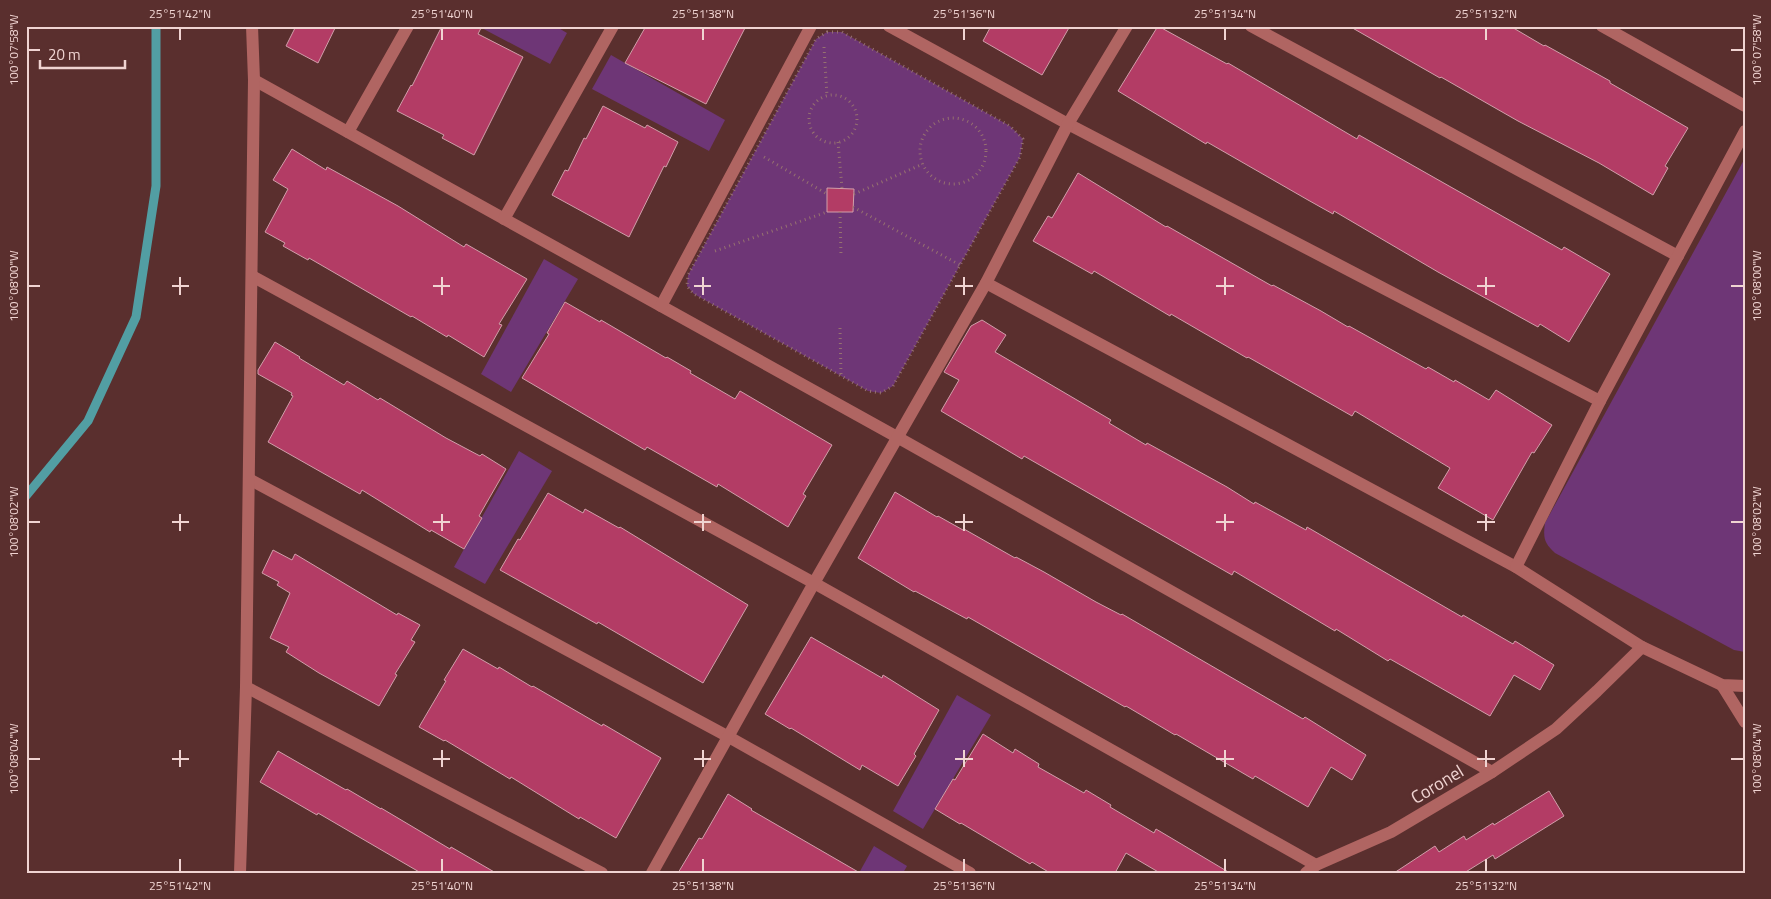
<svg xmlns="http://www.w3.org/2000/svg" width="1771" height="899" viewBox="0 0 1771 899" font-family="'Titillium Web',sans-serif">
<style>
.green{fill:#6e3676}
.lines{fill:none;stroke-linecap:round;stroke-linejoin:round}
.stream{stroke:#529ea3;stroke-width:9}
.building{fill:#b33c65;stroke:#d19eaa}
.path{stroke:#967170;stroke-width:3;stroke-dasharray:1 4;stroke-linecap:butt}
.minor{stroke:#b06562;stroke-width:12}
.ticks{fill:none;stroke:#f0d4d2;stroke-width:2}
.labels{text-anchor:middle;dominant-baseline:central;stroke-width:5;stroke-linejoin:round;paint-order:stroke}
.street-label{font-size:18px;fill:#f0d4d2;stroke:#5a2f2e}
.neatline{fill:none;stroke:#f0d4d2;stroke-width:2}
.ticks-label{font-size:12px;text-anchor:middle;fill:#f0d4d2}
</style>
<rect width="100%" height="100%" fill="#5a2f2e"/>
<g class="green">
<path d="M478,26H555L567,33L550,64Z"/>
<path d="M827,32H842L1010,126L1023,139L1020,157L893,386L881,393L868,391L694,294L687,286L688,275L816,39Z"/>
<path d="M611,55L725,120L709,151L592,89Z"/>
<path d="M1745,158V652L1734,650L1555,553C1544,543 1543,538 1545,523Z"/>
<path d="M544,259L578,279L511,392L481,374Z"/>
<path d="M519,451L552,471L485,584L454,567Z"/>
<path d="M957,695L991,715L923,829L893,811Z"/>
<path d="M874,846L907,866L903,873H859Z"/>
</g>
<g class="lines">
<path class="stream" d="M26,496L88,421L136,317L156,186V26"/>
</g>
<g class="building">
<path d="M296,26H336L318,63L286,46Z"/>
<path d="M442,26H482L478,34L523,57L474,155L442,138L444,135L397,111L411,85L412,86Z"/>
<path d="M646,26H746L706,104L625,63Z"/>
<path d="M991,26H1070L1042,75L983,41Z"/>
<path d="M1158,26L1227,64L1228,63L1357,139L1359,135L1562,250L1564,247L1610,274L1569,342L1540,324L1538,327L1438,272L1334,211L1333,214L1308,200L1207,142L1206,144L1118,91Z"/>
<path d="M1349,26H1510L1544,46L1545,45L1610,81V83L1688,128L1665,166L1668,168L1653,195L1599,163L1518,121L1441,77L1440,78Z"/>
<path d="M603,106L645,128L647,125L678,142L666,167L664,166L629,237L552,195L565,170L568,171L584,138L586,139Z"/>
<path d="M292,149L326,170L327,167L398,206L464,247L466,244L527,279L499,324L502,325L484,357L448,335L447,337L412,316L411,317L309,258L308,260L283,246L285,243L265,232L288,189L273,180Z"/>
<path d="M1078,173L1166,227L1167,226L1272,286L1273,285L1321,311L1348,327L1349,326L1426,369L1428,367L1454,382L1455,380L1489,400L1496,390L1552,425L1534,453L1532,452L1493,520L1438,488L1450,468L1355,411L1352,416L1248,357L1247,358L1171,314L1170,316L1094,271L1092,274L1033,241L1048,216L1052,218Z"/>
<path d="M827,188L854,189L853,212H827Z"/>
<path d="M565,302L600,322L601,320L666,358L667,357L691,371L690,373L735,399L740,391L832,445L803,494L806,496L788,527L718,484L717,487L647,447L645,450L522,378L549,334L547,333Z"/>
<path d="M982,320L1006,335L995,352L1111,420L1109,423L1146,445L1147,443L1227,487L1254,504L1255,502L1306,530L1307,527L1462,617L1463,615L1513,644L1515,641L1554,665L1540,690L1514,675L1490,716L1390,659L1388,661L1336,629L1335,631L1234,571L1232,575L1024,456L1022,459L941,411L959,380L944,372L971,326Z"/>
<path d="M275,342L300,357L299,358L344,385L347,381L378,400L380,398L446,438L480,456L482,454L506,469L479,516L482,518L464,549L431,530L430,532L362,490L360,494L268,442L293,396L291,395L292,393L258,374V370Z"/>
<path d="M895,492L937,517L938,516L963,530L964,529L1015,558L1016,557L1044,572L1096,602L1121,615L1122,614L1303,719L1305,717L1366,755L1352,780L1331,767L1308,807L1255,776L1253,779L1176,734L1175,735L1126,706L1125,707L968,617L967,619L915,591L914,592L858,558Z"/>
<path d="M548,493L583,513L585,509L619,528L620,527L748,605L703,683L598,622L597,624L500,570L518,539L520,540Z"/>
<path d="M273,550L292,560L295,554L397,615L398,613L420,625L411,640L415,642L395,674L397,675L379,706L319,673L286,652L289,647L270,638L290,593L277,585L279,582L262,573Z"/>
<path d="M811,637L882,678L883,675L939,710L914,754L916,756L898,786L862,765L860,770L791,728L790,729L765,714Z"/>
<path d="M463,649L498,669L499,667L532,687L533,686L602,726L603,724L661,758L616,838L580,817L579,819L511,777L510,779L445,740L444,741L419,727L446,681L444,680Z"/>
<path d="M983,734L1013,753L1015,749L1039,764L1038,767L1084,793L1086,790L1111,805L1110,807L1154,833L1156,829L1230,873H1160L1126,853L1115,873H1050L1032,862L1030,864L961,823L960,824L935,809L953,779L955,780Z"/>
<path d="M278,751L346,790L347,789L381,809V808L450,849L451,847L496,873H421L354,834L318,813L317,815L260,782Z"/>
<path d="M1549,791L1564,816L1495,859L1493,855L1464,873H1394L1435,846L1439,852L1464,836L1466,840L1493,823L1494,825Z"/>
<path d="M728,794L752,809L751,810L860,873H678L699,838L702,839Z"/>
</g>
<g class="lines">
<g class="path">
<path d="M827,32H842L1010,126L1023,139L1020,157L893,386L881,393L868,391L694,294L687,286L688,275L816,39Z"/>
<path d="M824,47L827,96"/>
<circle cx="833" cy="119" r="24"/>
<circle cx="953" cy="151" r="33"/>
<path d="M838,142L842,188"/>
<path d="M764,157L827,194"/>
<path d="M854,194L923,164"/>
<path d="M853,207L960,265"/>
<path d="M840,212L841,256"/>
<path d="M715,251L827,212"/>
<path d="M840,328L841,375"/>
</g>
<g class="minor">
<path d="M889,26L1068,124L1600,401"/>
<path d="M1251,26L1678,256"/>
<path d="M1602,26L1745,106"/>
<path d="M254,80L897,437L1492,772"/>
<path d="M348,132L408,26"/>
<path d="M504,219L613,26"/>
<path d="M252,276L814,583L1316,865"/>
<path d="M986,283L1516,567L1642,647L1722,685L1745,686"/>
<path d="M661,306L811,26"/>
<path d="M249,479L727,736L970,873"/>
<path d="M1516,567L1600,401L1745,131"/>
<path d="M1722,685L1745,722"/>
<path d="M246,687L602,873"/>
<path d="M240,873L246,687L254,80L252,26"/>
<path d="M652,873L814,583L986,283L1068,124L1127,26"/>
<path d="M1306,873L1316,865L1391,832L1492,772L1556,729L1597,691L1642,647"/>
</g>
</g>
<path class="ticks" d="M180,28V40M442,28V40M703,28V40M964,28V40M1225,28V40M1486,28V40M28,50H40M1731,50H1744M180,277V295M442,277V295M703,277V295M964,277V295M1225,277V295M1486,277V295M28,286H40M172,286H189M433,286H450M694,286H711M955,286H973M1216,286H1234M1477,286H1495M1731,286H1744M180,514V531M442,514V531M703,514V531M964,514V531M1225,514V531M1486,514V531M28,522H40M172,522H189M433,522H450M694,522H711M955,522H973M1216,522H1234M1477,522H1495M1731,522H1744M180,750V767M442,750V767M703,750V767M964,750V767M1225,750V767M1486,750V767M28,759H40M172,759H189M433,759H450M694,759H711M955,759H973M1216,759H1234M1477,759H1495M1731,759H1744M180,859V872M442,859V872M703,859V872M964,859V872M1225,859V872M1486,859V872"/>
<g class="labels">
<g class="street-label">
<text transform="translate(1437 784) rotate(-31)">Coronel</text>
</g>
</g>
<rect width="1771" height="899" fill="none" stroke="#5a2f2e" stroke-width="55"/>
<path d="M40 60v8h85v-8" fill="none" stroke="#f0d4d2" stroke-width="2.5"/>
<text x="48" y="60" font-size="15" fill="#f0d4d2" stroke="#5a2f2e" stroke-width="4" paint-order="stroke">20 m</text>
<rect x="28" y="28" width="1716" height="844" class="neatline"/>
<g class="ticks-label">
<text x="180" y="18">25°51'42"N</text>
<text x="442" y="18">25°51'40"N</text>
<text x="703" y="18">25°51'38"N</text>
<text x="964" y="18">25°51'36"N</text>
<text x="1225" y="18">25°51'34"N</text>
<text x="1486" y="18">25°51'32"N</text>
<text transform="translate(1757 50) rotate(-90)" y="4">100°07'58"W</text>
<text transform="translate(14 50) rotate(-90)" y="4">100°07'58"W</text>
<text transform="translate(1757 286) rotate(-90)" y="4">100°08'00"W</text>
<text transform="translate(14 286) rotate(-90)" y="4">100°08'00"W</text>
<text transform="translate(1757 522) rotate(-90)" y="4">100°08'02"W</text>
<text transform="translate(14 522) rotate(-90)" y="4">100°08'02"W</text>
<text transform="translate(1757 759) rotate(-90)" y="4">100°08'04"W</text>
<text transform="translate(14 759) rotate(-90)" y="4">100°08'04"W</text>
<text x="180" y="890">25°51'42"N</text>
<text x="442" y="890">25°51'40"N</text>
<text x="703" y="890">25°51'38"N</text>
<text x="964" y="890">25°51'36"N</text>
<text x="1225" y="890">25°51'34"N</text>
<text x="1486" y="890">25°51'32"N</text>
</g>
</svg>
